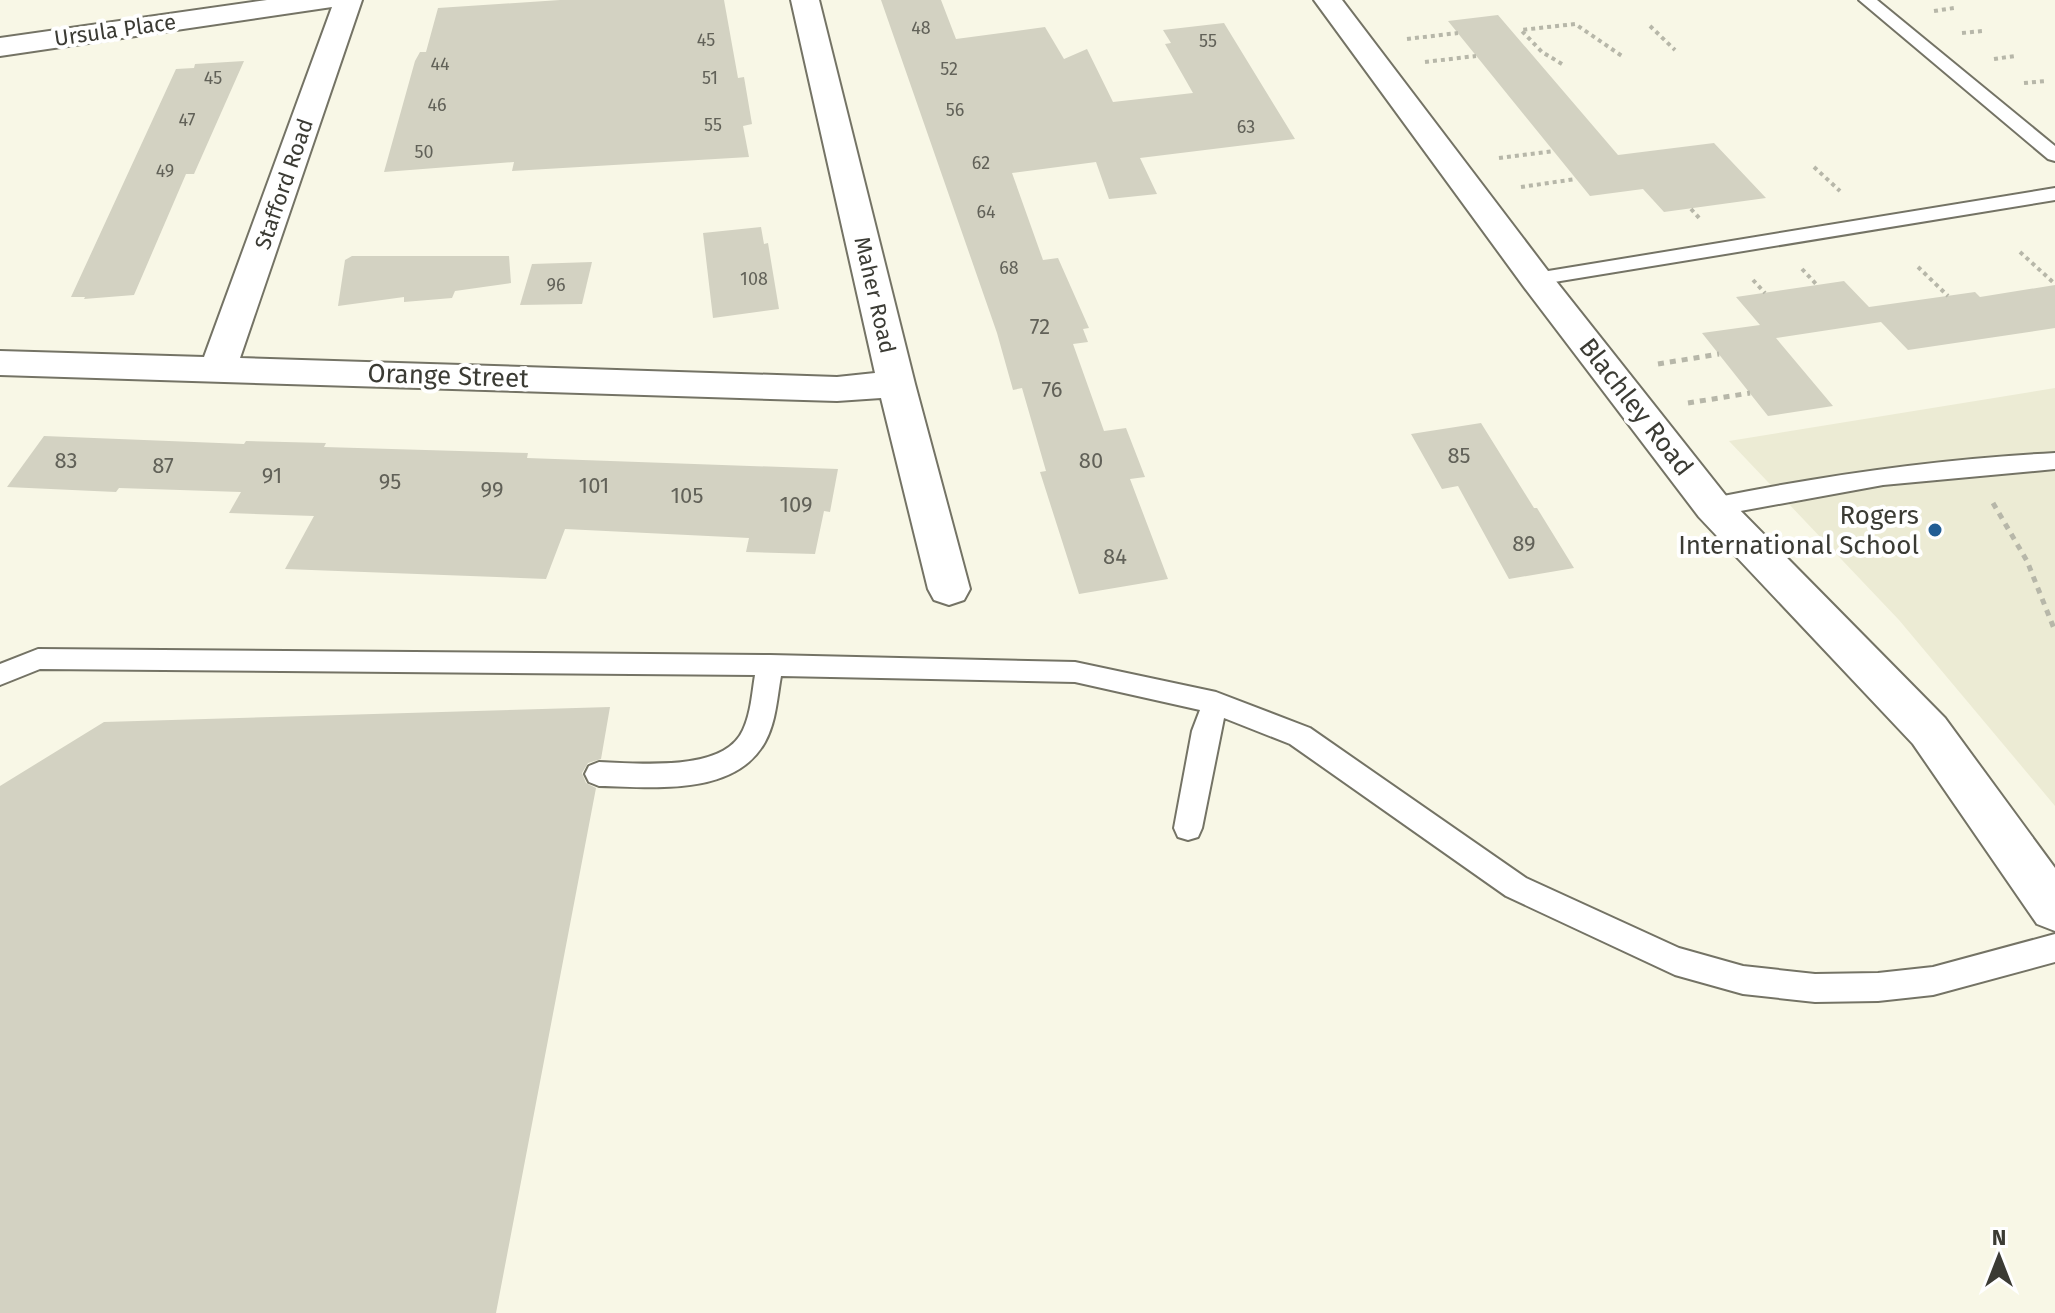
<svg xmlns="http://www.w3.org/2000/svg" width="2055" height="1313" viewBox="0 0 2055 1313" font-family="'Fira Sans',sans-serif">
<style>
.built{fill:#ecebd4}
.building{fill:#d3d2c2}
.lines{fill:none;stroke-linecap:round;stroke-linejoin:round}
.service-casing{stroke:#747365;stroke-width:4}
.minor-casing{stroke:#747365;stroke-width:4}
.path-far1{stroke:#b7b7a9;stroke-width:4;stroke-dasharray:4 4;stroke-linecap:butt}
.path{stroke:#b7b7a9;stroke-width:5;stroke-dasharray:6 6;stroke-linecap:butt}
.service{fill:#fff;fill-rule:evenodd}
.minor{fill:#fff;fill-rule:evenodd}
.poi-dot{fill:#215d94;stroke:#fff;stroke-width:3}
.labels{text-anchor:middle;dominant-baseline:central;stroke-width:8;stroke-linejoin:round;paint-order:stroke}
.far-number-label{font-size:18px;fill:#616158}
.far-street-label{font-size:22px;fill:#3b3b34;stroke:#fff}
.number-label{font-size:22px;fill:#616158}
.street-label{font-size:26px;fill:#3b3b34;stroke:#fff}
.poi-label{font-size:26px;fill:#3b3b34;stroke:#fff;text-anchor:end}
</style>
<rect width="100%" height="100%" fill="#f8f7e6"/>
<path class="built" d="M2055,388V806L1899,620L1729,441Z"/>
<g class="building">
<path d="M560,0H724L738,78L744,77L752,124L743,126L749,157L512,171L514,162L384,172L415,61L420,52H426L438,8Z"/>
<path d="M881,0H941L956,39L1045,27L1064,59L1087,49L1113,102L1193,93L1165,44L1171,43L1163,30L1224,23L1295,139L1140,158L1157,194L1109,199L1096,162L1012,173L1043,260L1058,258L1089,328L1083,329L1088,342L1073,344L1104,431L1126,428L1145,477L1130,479L1168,579L1079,594L1040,472L1046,471L1022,388L1013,390L997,333Z"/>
<path d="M1498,15L1618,155L1714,143L1766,198L1664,212L1643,189L1590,196L1448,21Z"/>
<path d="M244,61L194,174H186L134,295L84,299L85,297H71L176,69L194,68L195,64Z"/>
<path d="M761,227L764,244L768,243L779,309L713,318L703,233Z"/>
<path d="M352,256H509L511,283L455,291L452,298L404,302V297L338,306L345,260Z"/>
<path d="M592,262L582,304L520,305L532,264Z"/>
<path d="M1844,281L1869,307L1975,292L1980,297L2055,285V328L1908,350L1881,322L1776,338L1833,406L1768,416L1702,333L1760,325L1736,297Z"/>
<path d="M1481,423L1534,508H1537L1574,568L1509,579L1458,486L1442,489L1411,434Z"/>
<path d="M44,436L244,444L246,441L326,443L324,447L528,453L527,458L838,469L830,512L824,511L815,554L746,552L749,538L565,529L546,579L285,569L314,516L229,513L241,492L119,488L116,492L7,487Z"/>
<path d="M610,707L601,759L588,763L582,773L586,783L596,788L496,1313H0V786L104,722Z"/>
</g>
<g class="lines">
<g class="service-casing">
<g id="service">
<path d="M1859,0H1877L2055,146V161L2048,159Z"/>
<path d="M2055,188V200L1536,285L1526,279L1536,273Z"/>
<path d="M2055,453V469L1883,485L1713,516L1705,513L1701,507L1705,501L1713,498C1826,475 1939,459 2055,453Z"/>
<path d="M38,649L770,655L1075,662L1216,692L1310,728L1526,878L1679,948L1743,966L1815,974L1878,973L1933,967L2055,934V962L1933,995L1878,1001L1815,1002L1743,994L1675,975L1506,896L1290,744L1224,718L1202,828L1198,837L1188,840L1178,837L1174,828L1192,731L1200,710L1075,682L781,676C777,698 776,722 765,742C735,797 651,787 599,786L589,782L585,774L589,766L599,762C638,763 724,773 743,730C751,713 752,693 755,675L40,669L0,685V664Z"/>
</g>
</g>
<g class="minor-casing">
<g id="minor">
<path d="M267,0H362L240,358L837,377L875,373L791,0H819L915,384L970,589L964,600L949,605L934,600L928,589L881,398L837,401L0,375V351L204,357L332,7L0,56V38Z"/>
<path d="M1314,0H1342L1548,271L1727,497L1945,718L2055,868V931L2037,924L1913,744L1699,517L1524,287Z"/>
</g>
</g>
<g class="path-far1">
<path d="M1934,11L1954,8"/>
<path d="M1650,26L1675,50"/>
<path d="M1962,33L1983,31"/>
<path d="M1407,39L1458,33"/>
<path d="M1994,59L2015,56"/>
<path d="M1425,62L1476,56"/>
<path d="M1562,64L1542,52L1521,30L1575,24L1622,56"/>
<path d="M2024,83L2046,81"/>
<path d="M1499,158L1554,151"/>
<path d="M1814,167L1840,191"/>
<path d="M1521,187L1576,179"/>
<path d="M1691,209L1700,219"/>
<path d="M2020,252L2055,284"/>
<path d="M1918,267L1948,296"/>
<path d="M1802,269L1817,285"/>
<path d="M1753,280L1765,293"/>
</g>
<g class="path">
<path d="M1658,364L1719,354"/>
<path d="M1688,403L1750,393"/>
<path d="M1993,503L2027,561L2055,631"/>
</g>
<use href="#service" class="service"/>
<use href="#minor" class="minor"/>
</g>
<circle class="poi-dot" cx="1935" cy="530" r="8"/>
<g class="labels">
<g class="far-number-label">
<text x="921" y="28">48</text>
<text x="706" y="40">45</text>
<text x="1208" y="41">55</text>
<text x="440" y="64">44</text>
<text x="949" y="69">52</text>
<text x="213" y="78">45</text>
<text x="710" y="78">51</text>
<text x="437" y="105">46</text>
<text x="955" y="110">56</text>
<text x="187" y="120">47</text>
<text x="713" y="125">55</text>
<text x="1246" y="127">63</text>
<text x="424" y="152">50</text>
<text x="981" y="163">62</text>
<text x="165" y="171">49</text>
<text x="986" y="212">64</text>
<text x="1009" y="268">68</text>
<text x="754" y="279">108</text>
<text x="556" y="285">96</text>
</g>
<g class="far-street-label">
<text transform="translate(115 30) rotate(-8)">Ursula Place</text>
<text transform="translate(284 184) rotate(-71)">Stafford Road</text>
<text transform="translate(875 295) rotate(77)">Maher Road</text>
</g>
<g class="number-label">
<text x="1040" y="326">72</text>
<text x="1052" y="389">76</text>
<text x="1459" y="455">85</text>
<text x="66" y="460">83</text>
<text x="1091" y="460">80</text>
<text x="163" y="465">87</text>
<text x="272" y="475">91</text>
<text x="390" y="481">95</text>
<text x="594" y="485">101</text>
<text x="492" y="489">99</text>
<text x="687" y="495">105</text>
<text x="796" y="504">109</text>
<text x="1524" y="543">89</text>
<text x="1115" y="556">84</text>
</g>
<g class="street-label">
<text transform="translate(448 376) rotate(2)">Orange Street</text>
<text transform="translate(1636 407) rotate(52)">Blachley Road</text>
</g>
<g class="poi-label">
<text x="1919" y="515">Rogers<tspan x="1919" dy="30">International School</tspan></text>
</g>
</g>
<g transform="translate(1999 1257)" stroke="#ffffff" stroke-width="6" paint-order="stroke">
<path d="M0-6L14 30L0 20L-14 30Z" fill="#3b3b34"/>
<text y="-12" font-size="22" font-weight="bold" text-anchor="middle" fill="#3b3b34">N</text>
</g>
</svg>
